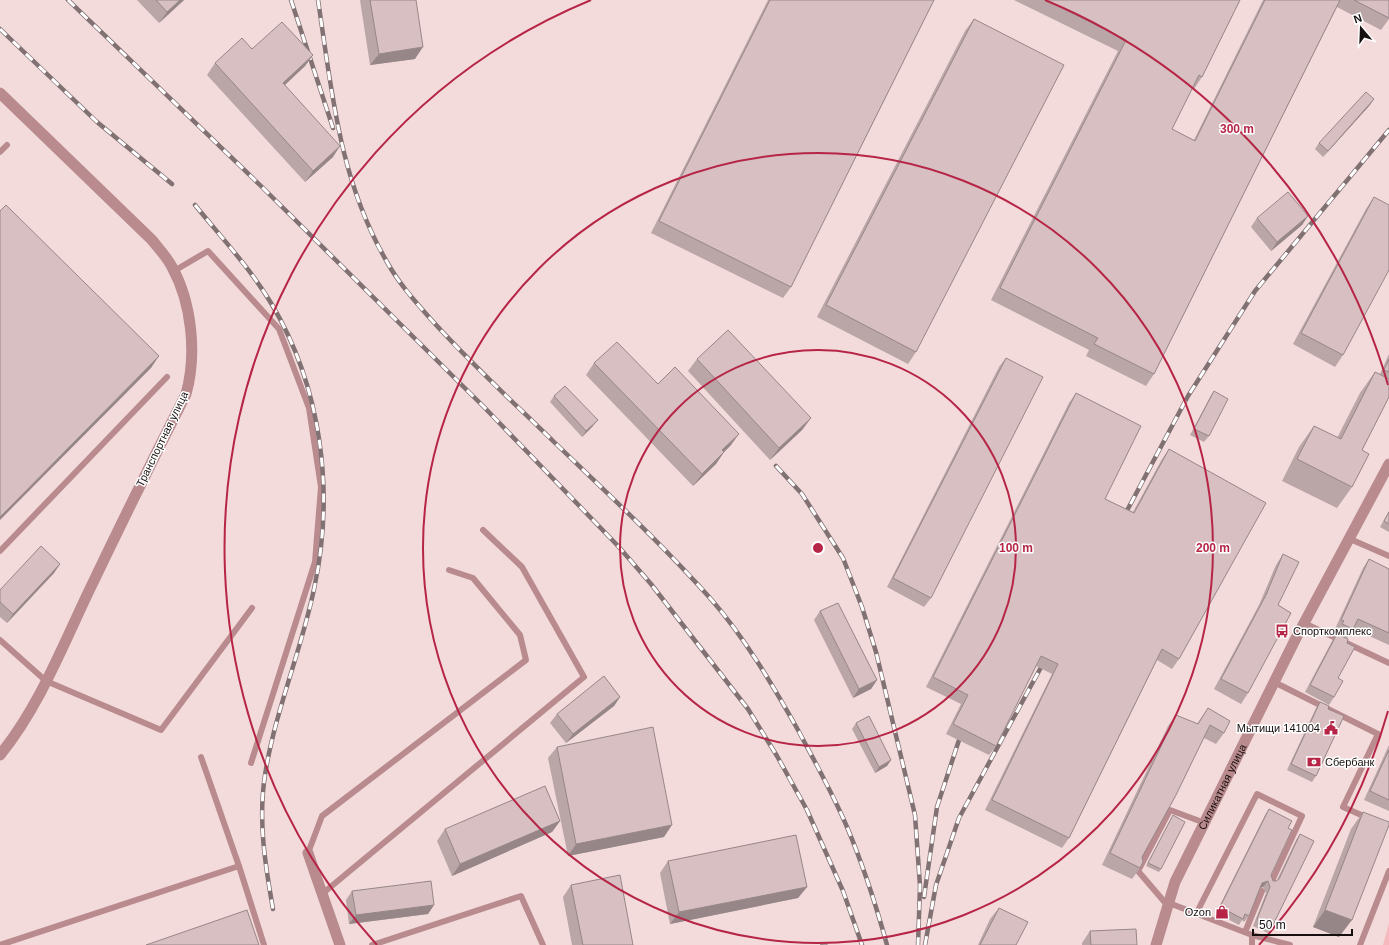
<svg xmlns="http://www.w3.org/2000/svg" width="1389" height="945" viewBox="0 0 1389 945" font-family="Arial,sans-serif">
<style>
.green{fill:#f6b9bd}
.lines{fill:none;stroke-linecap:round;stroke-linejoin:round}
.service{stroke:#b98b8e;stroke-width:6}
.minor{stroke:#b98b8e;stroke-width:11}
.tertiary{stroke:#b98b8e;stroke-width:11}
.rail-casing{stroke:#817172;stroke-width:4.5}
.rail{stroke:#fff;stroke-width:3;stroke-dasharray:9;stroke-linecap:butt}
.wall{fill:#baa5a7}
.shaded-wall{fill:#978688}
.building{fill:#d8c0c2;stroke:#978688}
.ring{fill:none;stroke:#b62546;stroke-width:2}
.labels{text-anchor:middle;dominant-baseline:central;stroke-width:3;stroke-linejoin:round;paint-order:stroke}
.street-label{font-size:11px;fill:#170f0f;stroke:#fff}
.poi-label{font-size:11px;fill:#170f0f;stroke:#fff;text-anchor:start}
.centre{fill:#b62546;stroke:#fff;stroke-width:2}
.ring-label{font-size:12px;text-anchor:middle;font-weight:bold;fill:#b62546;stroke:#fff;stroke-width:3;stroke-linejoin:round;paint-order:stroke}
</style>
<rect width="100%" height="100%" fill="#f3dbdc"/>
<path class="green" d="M1389,923V945H1383Z"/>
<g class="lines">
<g class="service">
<path d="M0,152L7,145"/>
<path d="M174,271L208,251L279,329L309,408L321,487L315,562L251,763"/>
<path d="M1350,539L1389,556"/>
<path d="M0,551L167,377"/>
<path d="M1304,623L1389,663"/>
<path d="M0,640L46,681L161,730L252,608"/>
<path d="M1274,682L1378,734L1343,807L1368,818"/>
<path d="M201,757L239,866L264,945"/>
<path d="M308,853L322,816L526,660L520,635L473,578L449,570"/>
<path d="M322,894L584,677L522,567L483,530"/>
<path d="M1169,903L1252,935V945"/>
<path d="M1168,906L1138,871L1170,810L1205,823"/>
<path d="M1196,914L1257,794L1302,816L1271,883"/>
<path d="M1245,932L1262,891"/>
<path d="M1252,935L1290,945"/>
<path d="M0,945L239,866"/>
<path d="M372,945L521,896L543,945"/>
<path d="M1360,945L1389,871"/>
</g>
<g class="minor">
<path d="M0,93L152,240C159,249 167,257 172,267C192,303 197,355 186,394C152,461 119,528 87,595C61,650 38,708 0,755"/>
<path d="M308,853L340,945"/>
</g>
<path class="tertiary" id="s1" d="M1156,945L1175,882L1295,640L1389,464"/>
<g class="rail-casing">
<g id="rail">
<path d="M68,0L261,186L484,407L618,546L651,584L748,709L777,756L807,810L843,891L862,945"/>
<path d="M291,0L333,128"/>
<path d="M318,0C332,92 339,179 387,262C398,282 413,299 428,316C467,360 511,400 553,441C606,492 661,543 710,598C745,638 772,684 798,730C815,762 833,794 847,827C863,865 876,905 887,945"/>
<path d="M0,29L97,122L172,184"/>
<path d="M195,205C221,237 250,268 271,303C322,388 335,493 314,589C301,652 275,711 265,775C258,820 265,864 273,909"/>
<path d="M776,466L802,494L843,558L862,607L876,652L915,815L920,886L918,945"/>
<path d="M1122,520L1188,396L1255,291L1389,130"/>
<path d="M924,897L937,807L959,740"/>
<path d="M925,945L936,885L959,818L1045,660"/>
</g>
</g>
<use href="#rail" class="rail"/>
</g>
<g class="wall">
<path d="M137,0H184L159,23Z"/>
<path d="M360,0H416L415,59L370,65Z"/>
<path d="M768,0H934L791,287L783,298L651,233Z"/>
<path d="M1014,0H1240L1202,77L1194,89L1192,88L1172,129L1194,140L1263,0H1389V19L1381,30L1337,7L1154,374L1146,386L1086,356L1089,350L991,300L1118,51Z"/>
<path d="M974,19L916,352L908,364L817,317L965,31Z"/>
<path d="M252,49L313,55L305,66L285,85L333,157L305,182L207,75L215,63Z"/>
<path d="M1370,105L1323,157L1315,149L1319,143Z"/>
<path d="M1374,197L1343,355L1335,367L1293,344L1366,209Z"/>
<path d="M1308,216L1302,225L1271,251L1251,227L1257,218Z"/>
<path d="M1389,354V397L1362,450L1352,487L1337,508L1282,481L1299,447L1314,426L1337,438L1360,393L1375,372L1380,374Z"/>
<path d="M1006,358L931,598L924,607L887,587L999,367Z"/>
<path d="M697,359L811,418L802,430L770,460L688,371Z"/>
<path d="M594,363L658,384L731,445L724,452L716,464L693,486L586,375Z"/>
<path d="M1214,391L1209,436L1204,442L1190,435L1210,397Z"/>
<path d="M1076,393L1105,499L1133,512L1162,459L1169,449L1179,659L1172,669L1157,660L1069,838L1062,848L985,810L1052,674L1036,666L996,746L989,755L946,734L961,704L926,687L1069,403Z"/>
<path d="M554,396L593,426L582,437L550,402Z"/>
<path d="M1389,511V532L1380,527Z"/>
<path d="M1283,554L1278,605L1248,693L1241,704L1214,689L1259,605L1276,565Z"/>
<path d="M1369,559L1389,569V645L1354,629L1347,638L1336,633L1337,630L1335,629L1363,568Z"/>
<path d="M60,564L54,573L7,623L0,617V590Z"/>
<path d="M820,611L877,680L871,689L853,698L814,620Z"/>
<path d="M1337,634L1347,643L1338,678L1334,697L1329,705L1305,692L1332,641Z"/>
<path d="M620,697L614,706L566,743L550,723L557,714Z"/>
<path d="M1320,702L1328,709L1316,776L1312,782L1287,770L1316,708Z"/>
<path d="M1208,708L1224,733L1216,744L1204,738L1142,857L1140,868L1132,879L1102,865L1168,726L1176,715L1197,724Z"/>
<path d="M856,723L891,760L887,766L875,773L852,729Z"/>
<path d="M1389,745V811L1364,800Z"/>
<path d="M557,747L664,837L568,856L548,758Z"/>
<path d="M1269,809L1288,828L1271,875L1273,881H1276L1277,880L1296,840L1300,834L1272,927L1268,933L1253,926L1266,893L1263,887L1260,888L1249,916L1244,922L1242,920L1239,925L1216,913L1265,815Z"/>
<path d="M1363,812L1339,937L1313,927L1351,829Z"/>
<path d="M1173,815L1161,869L1159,872L1146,866Z"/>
<path d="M560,821L552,832L452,876L437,841L445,829Z"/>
<path d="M668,861L807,887L798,898L670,924L660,873Z"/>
<path d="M571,885L633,945H572L563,897Z"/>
<path d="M352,891L434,905L428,914L349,924L346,900Z"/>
<path d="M999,908L1016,945H978L990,919Z"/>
<path d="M1090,931L1137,945H1082V943Z"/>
</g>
<g class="shaded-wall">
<path d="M180,0H184L159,23L167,12Z"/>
<path d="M423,47L415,59L370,65L379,54Z"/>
<path d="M313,55L305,66L275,94L283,83Z"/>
<path d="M1374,99L1370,105L1323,157L1328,151Z"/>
<path d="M340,146L333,157L305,182L313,171Z"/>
<path d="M1308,216L1302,225L1271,251L1277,242Z"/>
<path d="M159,356L151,368L0,520V517Z"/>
<path d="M811,418L802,430L770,460L779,448Z"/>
<path d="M598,420L593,426L582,437L586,431Z"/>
<path d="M739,434L731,445L724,452L716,464L693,486L702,474L722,450Z"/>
<path d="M60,564L54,573L7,623L13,614Z"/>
<path d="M877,680L871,689L853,698L859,689Z"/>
<path d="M620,697L614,706L566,743L573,734Z"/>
<path d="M891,760L887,766L875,773L879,767Z"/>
<path d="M560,821L552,832L452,876L460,864Z"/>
<path d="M672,825L664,837L568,856L576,844Z"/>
<path d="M1268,881L1263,887L1258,889L1262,883Z"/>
<path d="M807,887L798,898L670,924L679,912Z"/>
<path d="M434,905L428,914L349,924L356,915Z"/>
<path d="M1325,910L1352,920L1339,937L1313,927Z"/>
</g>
<g class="building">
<path d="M156,0H180L167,12Z"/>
<path d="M370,0H416L423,47L379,54Z"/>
<path d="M770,0H934L791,287L659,221Z"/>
<path d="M1046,0H1240L1202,77L1199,75L1172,129L1195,141L1265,0H1340L1154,374L1094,344L1098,338L1000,288L1126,40Z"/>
<path d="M1354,0H1389V18Z"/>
<path d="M974,19L1064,65L916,352L826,305Z"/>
<path d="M282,22L313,55L283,83L340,146L313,171L215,63L242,38L252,49Z"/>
<path d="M1366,92L1374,99L1328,151L1319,143Z"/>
<path d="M1288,192L1308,216L1277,242L1257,218Z"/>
<path d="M1374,197L1389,205V270L1343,355L1301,333Z"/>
<path d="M6,205L159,356L0,517V211Z"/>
<path d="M728,330L811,418L779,448L697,359Z"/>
<path d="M617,342L658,384L675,367L739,434L722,450L724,452L702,474L594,363Z"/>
<path d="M1006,358L1043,377L931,598L893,578Z"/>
<path d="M1389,359V372L1384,370Z"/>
<path d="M1375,372L1389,379V397L1362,450L1369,454L1352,487L1297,459L1314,426L1341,439Z"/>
<path d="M565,386L598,420L586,431L554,396Z"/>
<path d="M1214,391L1228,399L1209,436L1194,429Z"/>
<path d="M1076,393L1141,426L1105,499L1134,513L1169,449L1266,503L1179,659L1162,649L1069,838L992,800L1058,664L1041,656L996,746L953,724L968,695L933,677Z"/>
<path d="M1389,512V524L1384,521Z"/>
<path d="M41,546L60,564L13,614L0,602V590Z"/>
<path d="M1283,554L1299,562L1278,605L1291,613L1248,693L1221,679L1266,595Z"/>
<path d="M1369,559L1389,569V633L1358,619L1353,629L1342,624L1344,621L1341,620Z"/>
<path d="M838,603L877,680L859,689L820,611Z"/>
<path d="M1337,634L1348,639L1347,643L1355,647L1338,678L1343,681L1334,697L1310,685Z"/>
<path d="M604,676L620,697L573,734L557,714Z"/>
<path d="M1320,702L1329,706L1328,709L1344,716L1316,776L1291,764Z"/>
<path d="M1208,708L1230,721L1224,733L1210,725L1176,795L1142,857L1143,862L1140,868L1110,853L1176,715L1198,724Z"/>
<path d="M869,716L891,760L879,767L856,723Z"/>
<path d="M653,727L672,825L576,844L557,747Z"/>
<path d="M1389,750V800L1370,791Z"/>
<path d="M545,786L560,821L460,864L445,829Z"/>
<path d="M1269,809L1292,821L1288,828L1292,830L1271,875L1273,881H1276L1279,879L1300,834L1314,841L1272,927L1257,919L1270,887L1268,881L1262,883L1249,916L1245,914L1243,919L1220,907Z"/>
<path d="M1363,812L1389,822V825L1352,920L1325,910Z"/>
<path d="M1173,815L1185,822L1161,869L1148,863Z"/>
<path d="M796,835L807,887L679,912L668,861Z"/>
<path d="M620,875L633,945H583L571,885Z"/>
<path d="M431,881L434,905L356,915L352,891Z"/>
<path d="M999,908L1028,922L1016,945H980Z"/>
<path d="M247,910L259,945H146Z"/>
<path d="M1136,929L1137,945H1091L1090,931Z"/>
<path d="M827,943V945H820Z"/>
</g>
<g class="ring">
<circle cx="818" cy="548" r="198"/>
<circle cx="818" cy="548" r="395"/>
<path d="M1388 711A593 593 0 0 1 1259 945M377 945A593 593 0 0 1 591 0M1045 0A593 593 0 0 1 1388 385"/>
</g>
<defs>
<g id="bus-bare" transform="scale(1.08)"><path d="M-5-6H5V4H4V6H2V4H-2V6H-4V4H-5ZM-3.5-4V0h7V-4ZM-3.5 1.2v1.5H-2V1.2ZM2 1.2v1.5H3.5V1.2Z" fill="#b62546" stroke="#fff" stroke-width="2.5" paint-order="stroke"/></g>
<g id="civic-bare" transform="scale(1.08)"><path d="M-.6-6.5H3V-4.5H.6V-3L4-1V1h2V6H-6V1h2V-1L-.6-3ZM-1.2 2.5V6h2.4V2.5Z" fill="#b62546" stroke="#fff" stroke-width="2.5" paint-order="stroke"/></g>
<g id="bank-bare" transform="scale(1.08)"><path d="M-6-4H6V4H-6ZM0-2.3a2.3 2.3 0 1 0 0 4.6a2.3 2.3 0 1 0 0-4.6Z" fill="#b62546" stroke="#fff" stroke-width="2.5" paint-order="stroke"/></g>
<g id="shop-bare" transform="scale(1.08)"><path d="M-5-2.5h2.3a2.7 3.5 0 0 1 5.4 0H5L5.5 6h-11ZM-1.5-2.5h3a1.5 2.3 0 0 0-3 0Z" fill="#b62546" stroke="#fff" stroke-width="2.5" paint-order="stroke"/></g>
</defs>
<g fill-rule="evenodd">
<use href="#bus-bare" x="1282" y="631"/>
<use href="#civic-bare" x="1331" y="728"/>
<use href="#bank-bare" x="1314" y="762"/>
<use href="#shop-bare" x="1222" y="912"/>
</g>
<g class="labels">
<g class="street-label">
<text transform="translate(162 439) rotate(-64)">Транспортная улица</text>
<text stroke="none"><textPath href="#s1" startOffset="172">Силикатная улица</textPath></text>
</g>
<g class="poi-label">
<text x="1293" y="631">Спорткомплекс</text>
<text x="1320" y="728" text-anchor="end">Мытищи 141004</text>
<text x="1325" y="762">Сбербанк</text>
<text x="1211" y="912" text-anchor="end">Ozon</text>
</g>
</g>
<circle cx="818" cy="548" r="6" class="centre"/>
<g class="ring-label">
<text x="1237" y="133">300 m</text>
<text x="1016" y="552">100 m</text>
<text x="1213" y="552">200 m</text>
</g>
<g transform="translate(1361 28) rotate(341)" stroke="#ffffff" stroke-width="3" paint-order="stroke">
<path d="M0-3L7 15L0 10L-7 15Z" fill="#170f0f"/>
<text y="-6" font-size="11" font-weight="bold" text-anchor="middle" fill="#170f0f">N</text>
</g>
<path d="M1253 929v6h99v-6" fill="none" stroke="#170f0f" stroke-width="2"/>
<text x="1259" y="929" font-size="12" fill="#170f0f" stroke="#ffffff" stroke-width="3" paint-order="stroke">50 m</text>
</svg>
